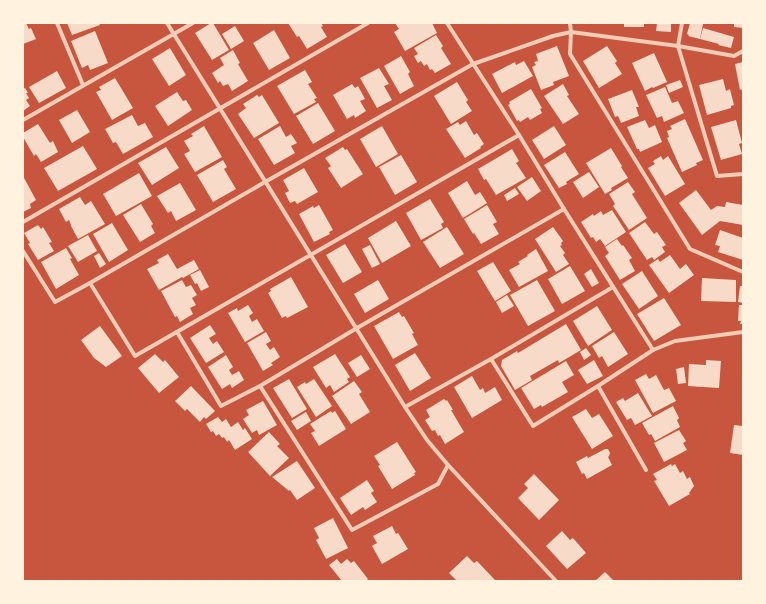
<svg xmlns="http://www.w3.org/2000/svg" width="766" height="604" viewBox="0 0 766 604" font-family="Mulish,sans-serif">
<style>
.building{fill:#f7dbc8}
.lines{fill:none;stroke-linecap:round;stroke-linejoin:round}
.minor{stroke:#f1ccb7;stroke-width:4}
</style>
<rect width="100%" height="100%" fill="#c8553d"/>
<g class="building">
<path d="M23,23H26L29,29L31,28L36,39L23,44Z"/>
<path d="M67,23H99L100,25L72,35Z"/>
<path d="M211,23H213L229,50L212,60L195,33Z"/>
<path d="M288,23H321L323,26L321,27L327,37L307,49L299,36L297,37Z"/>
<path d="M395,23H432L437,33L405,51L394,32L399,29Z"/>
<rect x="624" y="23" width="20" height="4"/>
<path d="M657,23H671V32L656,31Z"/>
<path d="M690,23L703,24L700,39L688,36L689,35L687,34Z"/>
<path d="M734,23H743V28L734,27Z"/>
<path d="M235,26L244,41L231,49L222,34Z"/>
<path d="M703,28L734,37L731,48L718,45L719,44L700,39Z"/>
<path d="M274,30L290,58L269,70L253,43Z"/>
<path d="M95,31L108,63L90,70L88,65L82,68L71,41Z"/>
<path d="M436,35L443,46L441,48L451,64L435,73L432,69L430,70L427,64L424,66L421,61L418,63L414,56L418,54L414,48Z"/>
<path d="M557,46L569,76L553,82L554,85L541,90L532,67L536,65L534,62L538,61L536,54Z"/>
<path d="M607,46L617,61L615,63L622,74L599,88L583,61Z"/>
<path d="M170,48L186,75L169,86L152,59Z"/>
<path d="M233,50L240,63L238,64L248,81L232,91L228,84L223,86L220,81L218,83L212,73L224,65L220,58Z"/>
<path d="M654,53L667,82L653,88L652,87L645,91L632,63Z"/>
<path d="M401,56L410,72L408,74L414,86L400,94L384,66Z"/>
<path d="M524,61L533,76L502,93L492,74L515,62L516,65Z"/>
<path d="M743,62V89L740,90L735,64Z"/>
<path d="M379,68L389,84L384,86L392,100L377,108L360,78Z"/>
<path d="M305,70L312,82L308,84L317,98L314,99L316,102L294,114L277,86Z"/>
<path d="M57,71L66,88L39,103L29,87Z"/>
<path d="M115,78L133,108L112,120L96,92L101,90L99,87Z"/>
<path d="M723,79L726,91L730,89L734,105L731,106V108L707,115L699,85Z"/>
<path d="M680,80L683,87L669,93L666,85Z"/>
<path d="M457,82L468,100L466,102L472,111L451,124L434,96Z"/>
<path d="M352,84L355,88L358,86L365,99L360,101L366,111L355,118L354,115L347,119L333,95Z"/>
<path d="M563,84L569,95L567,96L579,114L563,124L544,96Z"/>
<path d="M665,87L672,103L678,101L684,113L664,122L662,116L657,118L646,95Z"/>
<path d="M25,88L28,93H26L29,98L26,100L30,106L23,111V89Z"/>
<path d="M531,89L542,108L540,109L542,113L530,120L528,117L520,122L519,120L517,121L508,105L510,104L509,102Z"/>
<path d="M632,90L639,107H636L639,116L621,123L618,116L615,117L608,99Z"/>
<path d="M177,92L183,101L186,100L192,110L168,126L155,106Z"/>
<path d="M257,95L259,97L262,95L279,123L254,138L238,114L246,108L243,104Z"/>
<path d="M318,103L335,131L313,144L296,116Z"/>
<path d="M77,110L90,132L72,143L59,120Z"/>
<path d="M132,115L138,126L145,123L153,137L123,154L116,142L113,143L105,129Z"/>
<path d="M685,119L703,160L696,163L697,165L682,172L667,138L669,137L667,131L672,129L670,126Z"/>
<path d="M645,120L649,128L655,125L662,142L640,152L639,149H637L627,127Z"/>
<path d="M736,120L742,143L739,144L742,154L721,160L711,127Z"/>
<path d="M466,121L474,135L477,133L484,144L480,147L481,148L465,158L446,129L458,122L460,125Z"/>
<path d="M38,124L50,143L53,141L58,152L41,162L36,154L34,156L23,137V133Z"/>
<path d="M204,126L222,157L195,172L184,154L190,151L184,141L193,136L191,134Z"/>
<path d="M280,126L286,137L291,134L297,143L291,146L295,153L274,165L258,139Z"/>
<path d="M382,126L398,154L376,167L360,139Z"/>
<path d="M554,126L566,145L544,159L532,140Z"/>
<path d="M83,146L97,169L58,191L44,168Z"/>
<path d="M166,147L179,168L152,185L138,163Z"/>
<path d="M343,147L345,150L347,149L363,174L341,188L328,168L331,166L325,158Z"/>
<path d="M611,148L622,166L621,167L628,178L611,188L612,190L605,194L586,163Z"/>
<path d="M512,149L519,161L516,163L526,178L496,195L486,179L484,180L478,169Z"/>
<path d="M565,152L579,174L566,182L567,184L559,188L544,165Z"/>
<path d="M401,155L417,182L395,195L379,167Z"/>
<path d="M661,156L663,160L668,156L685,184L665,196L648,168L655,164L653,161Z"/>
<path d="M223,160L227,167L224,169L236,189L213,202L197,175Z"/>
<path d="M304,168L318,192L297,204L295,201L290,203L285,193L289,191L283,180Z"/>
<path d="M589,172L599,187L583,198L573,182Z"/>
<path d="M139,173L152,196L116,216L103,194Z"/>
<path d="M23,176L36,200L30,204L31,208L23,212Z"/>
<path d="M532,177L541,191L527,201L517,187Z"/>
<path d="M467,181L475,195L480,192L487,203L463,218L448,193Z"/>
<path d="M628,182L635,192L632,194L647,218L629,230L613,206L615,204L609,194Z"/>
<path d="M180,183L196,210L176,221L171,211L168,213L157,196Z"/>
<path d="M515,188L519,194L507,201L504,195Z"/>
<path d="M696,190L711,210L717,206L725,207L726,202L743,205V225L720,221L702,235L679,203Z"/>
<path d="M80,197L85,205L91,201L105,224L78,239L71,226V225L69,220L66,222L59,209Z"/>
<path d="M430,199L444,222L441,224L443,228L421,240L406,213Z"/>
<path d="M141,204L153,224L151,226L155,233L140,242L123,215Z"/>
<path d="M319,205L333,230L329,232L330,234L314,242L299,214L313,206L314,208Z"/>
<path d="M487,205L497,222L493,224L499,234L481,244L474,233L473,234L464,219Z"/>
<path d="M612,210L626,232L605,246L600,239L596,242L593,237L591,238L581,222L593,214L594,216L601,211L603,215Z"/>
<path d="M396,221L411,246L382,263L368,238Z"/>
<path d="M645,222L654,234L657,232L666,245L662,247L665,252L654,260L652,257L647,260L629,233Z"/>
<path d="M112,223L128,250L109,262L93,234Z"/>
<path d="M38,225L41,229L43,227L52,242L49,243L54,251L38,260L28,244L30,243L24,233Z"/>
<path d="M447,227L464,254L440,268L423,242Z"/>
<path d="M553,227L563,241L561,243L562,245L560,246L565,253L563,255L569,264L556,272L535,239Z"/>
<path d="M720,230L743,238V260L718,252L720,246L715,245Z"/>
<path d="M88,235L97,251L78,262L68,246Z"/>
<path d="M617,239L622,246L623,245L632,258L629,260L635,271L620,280L605,256L609,253L605,247Z"/>
<path d="M345,244L362,272L343,283L326,255Z"/>
<path d="M370,245L380,264L372,268L362,249Z"/>
<path d="M66,248L72,258L70,259L79,275L56,289L41,262Z"/>
<path d="M536,249L548,271L519,287L509,270L520,264L518,262L528,256L527,255Z"/>
<path d="M99,253L106,264L100,268L94,256Z"/>
<path d="M168,254L177,269L194,260L199,269L183,278L182,277L159,290L147,269L159,263L157,260Z"/>
<path d="M670,255L680,269L686,264L694,275L669,293L649,265L658,259L660,262Z"/>
<path d="M493,262L511,291L495,301L477,271Z"/>
<path d="M570,266L585,291L562,304L548,279Z"/>
<path d="M591,269L599,283L592,287L584,274Z"/>
<path d="M200,270L209,287L201,291L197,283L195,284L190,275Z"/>
<path d="M642,271L658,296L639,309L622,284Z"/>
<path d="M291,277L308,307L287,318L286,316L282,318L268,293L271,291L270,289Z"/>
<path d="M702,278L736,280V302L701,301Z"/>
<path d="M182,280L186,287L191,285L197,295L192,298L196,305L190,308L193,314L180,322L177,316L175,317L161,291Z"/>
<path d="M378,280L389,299L365,313L354,294Z"/>
<path d="M537,280L555,311L528,326L510,295Z"/>
<path d="M740,286H743V303L738,302Z"/>
<path d="M507,295L514,306L502,313L496,302Z"/>
<path d="M664,298L681,325L654,341L637,314Z"/>
<path d="M248,305L253,313L249,316L252,322L257,319L264,331L245,342L228,313L237,308L238,311Z"/>
<path d="M739,305H743V324H740L741,321H738Z"/>
<path d="M597,306L612,330L588,346L573,321Z"/>
<path d="M399,312L402,317L404,316L414,333L412,334L418,345L393,359L374,326Z"/>
<path d="M566,324L581,350L559,363L558,360L530,376L532,380L515,390L501,366L502,360L517,351L518,353Z"/>
<path d="M210,325L216,334L209,338L213,344L217,341L224,352L206,363L190,338Z"/>
<path d="M100,326L122,356L106,367L94,358L81,340Z"/>
<path d="M266,332L271,341L266,344L270,350L274,347L280,357L271,363L273,365L263,371L247,343Z"/>
<path d="M614,332L628,354L608,367L602,356L599,358L592,346Z"/>
<path d="M586,348L591,355L584,360L580,352Z"/>
<path d="M415,353L431,378L410,391L395,365Z"/>
<path d="M155,354L163,362L165,360L179,377L159,393L138,368Z"/>
<path d="M335,354L350,377L347,379L349,382L334,392L330,385L326,388L313,367Z"/>
<path d="M226,355L233,367L229,370L232,375L239,371L244,380L232,388L230,384L222,389L208,367Z"/>
<path d="M361,355L370,369L357,377L348,363Z"/>
<path d="M594,360L603,376L587,384L578,370Z"/>
<path d="M706,360L721,361L719,388L688,386L689,364L706,365Z"/>
<path d="M566,361L574,375L562,382L568,392L542,407L541,405L534,409L521,388Z"/>
<path d="M684,367L686,383L678,384L676,369Z"/>
<path d="M646,374L649,379L656,375L664,390L669,388L676,401L653,413L635,380Z"/>
<path d="M472,376L480,390L483,388L485,393L495,387L502,400L472,418L454,387Z"/>
<path d="M289,379L307,409L292,418L273,388Z"/>
<path d="M314,379L332,406L316,417L297,387L305,382L306,384Z"/>
<path d="M354,381L362,392L359,394L370,412L351,424L332,396Z"/>
<path d="M191,386L215,411L206,419L204,417L200,422L187,409L185,411L175,401Z"/>
<path d="M638,393L652,416L635,425L631,418L627,420L616,402L623,398L625,401Z"/>
<path d="M444,399L446,401L447,400L453,410H451L464,432L445,444L440,435L438,436L435,430L432,431L425,420L430,417L426,410Z"/>
<path d="M263,401L277,425L259,435L257,430L252,433L243,419L249,415L246,410Z"/>
<path d="M673,406L679,418L677,420L680,427L655,441L651,434L649,435L642,423Z"/>
<path d="M586,409L592,418L599,414L613,436L592,449L572,417Z"/>
<path d="M331,411L332,413L335,411L346,429L319,446L311,433L315,431L310,424Z"/>
<path d="M306,412L311,421L297,430L291,421Z"/>
<path d="M218,417L222,422L226,419L231,427L238,422L243,430L245,428L252,439L235,450L229,440L227,442L224,437L222,438L219,434L216,436L213,431L211,432L206,424Z"/>
<path d="M734,425L743,426V455L730,453Z"/>
<path d="M679,430L686,441L683,443L687,450L664,462L654,443Z"/>
<path d="M269,432L280,444L277,446L289,458L270,476L248,452Z"/>
<path d="M397,442L416,472L414,473L415,475L392,489L378,466L380,465L374,456Z"/>
<path d="M605,449H608L610,453L609,456L608,457L612,465L587,479L584,473L582,474L576,462L587,456L588,458Z"/>
<path d="M297,461L315,488L297,500L290,490L289,491L272,477Z"/>
<path d="M671,464L672,466L675,464L680,473L683,471L687,479L690,477L694,486L689,493L690,494L669,506L654,481L657,480L653,474Z"/>
<path d="M534,474L559,500L539,520L518,498L528,488L524,484Z"/>
<path d="M367,480L374,491L371,493L377,502L365,510L363,507L351,515L340,498Z"/>
<path d="M333,518L348,548L326,559L316,540L319,538L314,528Z"/>
<path d="M392,526L396,534L398,533L408,549L382,564L372,546L377,543L373,536Z"/>
<path d="M562,531L570,540L573,538L586,553L567,569L546,546Z"/>
<path d="M467,556L474,563L477,561L495,580V581H457L449,573Z"/>
<path d="M337,559L341,564L347,559L351,563L354,561L368,579L366,581H342L329,565Z"/>
<path d="M605,572L614,581H595Z"/>
</g>
<g class="lines">
<g class="minor">
<path d="M57,23L83,85"/>
<path d="M167,23L405,407L427,440L448,465L556,581"/>
<path d="M447,23L519,135L564,209L653,350"/>
<path d="M570,23L571,32L570,54L690,249L743,272"/>
<path d="M682,23L678,46L717,176L743,174"/>
<path d="M23,120L193,23"/>
<path d="M23,222L368,23"/>
<path d="M23,251L55,302L90,283L265,182L473,64L553,36L571,32L678,46L734,56L743,51"/>
<path d="M90,283L135,356L519,135"/>
<path d="M177,332L221,406L260,386L357,328L564,209"/>
<path d="M491,359L613,287"/>
<path d="M260,386L352,530L438,484L448,465"/>
<path d="M598,386L646,470"/>
<path d="M405,407L491,359L533,426L598,386L653,350L675,341L743,332"/>
</g>
</g>
<rect width="766" height="604" fill="none" stroke="#fff3e0" stroke-width="48"/>
</svg>
